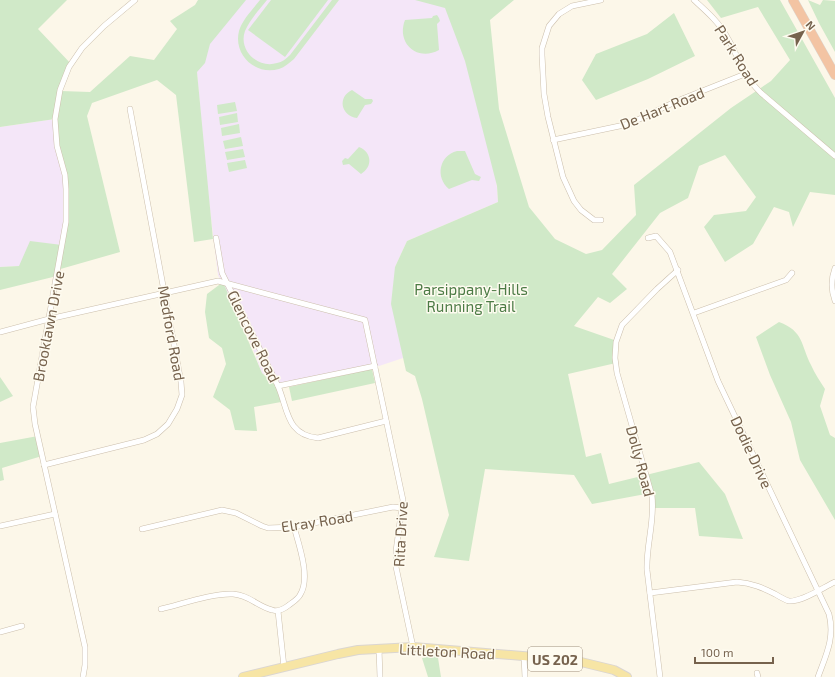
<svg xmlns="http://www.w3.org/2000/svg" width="835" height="677" viewBox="0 0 835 677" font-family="'Exo 2',sans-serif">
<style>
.education{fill:#f4e6f8}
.green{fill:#d0e9c8}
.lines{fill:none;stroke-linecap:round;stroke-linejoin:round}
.minor-casing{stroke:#ccbfac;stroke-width:6}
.primary-casing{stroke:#dbd6d1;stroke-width:10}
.motorway-casing{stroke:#dbd6d1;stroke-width:10}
.minor{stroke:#fff;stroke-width:5}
.primary{stroke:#f7e5a5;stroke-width:8}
.motorway{stroke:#f3c4a3;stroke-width:9}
.labels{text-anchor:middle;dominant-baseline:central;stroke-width:3;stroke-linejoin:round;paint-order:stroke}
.shield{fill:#fefbf0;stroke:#9f907e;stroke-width:1}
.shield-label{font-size:14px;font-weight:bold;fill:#76624d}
.street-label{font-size:15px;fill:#76624d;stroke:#fefbf0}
.park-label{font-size:15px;fill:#4c7b45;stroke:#fefbf0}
</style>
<rect width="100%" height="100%" fill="#fcf7e9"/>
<g class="education">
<path d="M234,0H453L489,85L498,202L407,241L395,267L403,358L379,366L283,387L262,373L244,326L218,275L207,185L195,51Z"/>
<path d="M55,119L67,200L62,245L19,266L0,267V127Z"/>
</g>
<g class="green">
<path d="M0,0H67L38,29L72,65L61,91L90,92L130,56L154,60L177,29L170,21L195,5L198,0H246L210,44L205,63L197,72L213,239L194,242L176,95L157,80L92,103L87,116L120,252L57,270V276L0,290V267L19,266L30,241L62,245L67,200L55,119L0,127Z"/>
<path d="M260,0H267C260,9 250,19 245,31C238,50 258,69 277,63C282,62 286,59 290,55L332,0H339L294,59C289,63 285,67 279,69C255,76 233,54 239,31C242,20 253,9 260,0Z"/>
<path d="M271,0H328L285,57L248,30Z"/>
<path d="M415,0H514L490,20L499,109L529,207L555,239L586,254L602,250L636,215L634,185L731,108L771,81L790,60L758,7L721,18L707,0H780L835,98V195L810,192L793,227L789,212L774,207L753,244L725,262L704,227L714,215L746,211L756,197L725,155L699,166L688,198L660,213L612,274L627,289L610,303L598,297L574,326L617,341L616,363L568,374L586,457L601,453L609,484L699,462L725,494L743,539L699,536L695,508H653L651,493L592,504L574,475L485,469L469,561L434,557L449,515L422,399L415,376L406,371L391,304L395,267L407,241L498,202L497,186L465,61L445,8Z"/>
<path d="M808,0L820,5L823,0L835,1V52L819,23Z"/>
<path d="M674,13L695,56L648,79L596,100L582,80L596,54L647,34Z"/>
<path d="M437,15L439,18L440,21L437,24L439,50C417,62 396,43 405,20L432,18L433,16Z"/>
<path d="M352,90L365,99H372L373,101L371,104L365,105L357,118C341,116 337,97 352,90Z"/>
<path d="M235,102L237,111L218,114L217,105Z"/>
<path d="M237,113L238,122L220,125L219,117Z"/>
<path d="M239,124L240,133L222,136L221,128Z"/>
<path d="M241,137L243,146L225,149L223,141Z"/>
<path d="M359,147C372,152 373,167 361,174L349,164L343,165L342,161L345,158L348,159Z"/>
<path d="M243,149L245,157L227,160L225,152Z"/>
<path d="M457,151H465L475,174L481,177L479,181L472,180L449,189C435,177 439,156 457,151Z"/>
<path d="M245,160L247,168L229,172L227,163Z"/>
<path d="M223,282L262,373L276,386L281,402L254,407L257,431L235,430L230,410L213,397L226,364L222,348L209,338L205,312L207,294Z"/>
<path d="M779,322C804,331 801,346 811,365C815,374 820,381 825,389L820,406L830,435L835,438V520L800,460L791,422L770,375L756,337Z"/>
<path d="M372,369L375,383L292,401L289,387Z"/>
<path d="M0,377L13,396L0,402Z"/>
<path d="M38,436L42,456L2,468L4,480L0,481V443Z"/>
<path d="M434,655L438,658L441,677H428L422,658Z"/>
</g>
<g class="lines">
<g class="minor-casing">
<g id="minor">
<path d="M694,0C706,11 719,22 727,37C734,48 738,61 745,73C749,80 755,87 761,93L835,156"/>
<path d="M553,140L629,124L677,101L745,74"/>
<path d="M601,220H594L581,210L574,201L563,177L548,117L544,94L542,55V48L549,26L559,14L572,6L601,0"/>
<path d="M216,238L222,273L278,386C288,409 286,435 318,438L386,421"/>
<path d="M648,238L656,236L670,252L718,381L829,614C835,638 826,655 818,677"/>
<path d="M835,268C831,279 831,290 835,301"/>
<path d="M694,313L786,280L792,273"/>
<path d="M0,332L49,319L218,281L365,320L403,500L396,551V567L413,647"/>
<path d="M278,386L375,366"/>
<path d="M44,465L144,440L157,434L168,424L177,409L182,395L181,382L130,109"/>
<path d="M0,526L55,514"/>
<path d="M142,529L222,510L236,513L262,526L268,528L294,527L393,507L402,508"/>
<path d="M650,593L737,582C752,583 763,588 775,594C780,597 785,600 789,601C802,602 824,587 835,582"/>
<path d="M161,609C182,604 213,593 233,594C249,595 257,606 272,610C278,612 284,609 289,605C293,602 298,599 300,595C311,578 299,545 294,527"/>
<path d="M278,611L284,667"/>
<path d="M0,632L22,626"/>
<path d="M379,649L380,677"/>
<path d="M524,656L525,677"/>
<path d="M757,673L758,677"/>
<path d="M83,677L85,665V647L35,424L33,407L66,222V189L65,175L57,146L55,119L60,90L69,67L82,48L104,26L135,0"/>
<path d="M660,677L647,570C646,545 655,521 652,496L617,373L615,358L616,342L622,325L657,289L678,270"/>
</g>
</g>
<g class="primary-casing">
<path id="primary" d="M243,677L338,654L358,650L413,647L546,658L581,662L614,670L627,677"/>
</g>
<g class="motorway-casing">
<path id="motorway" d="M793,0L835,75"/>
</g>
<use href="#minor" class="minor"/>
<use href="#primary" class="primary"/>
<use href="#motorway" class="motorway"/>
</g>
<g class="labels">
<rect class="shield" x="528" y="647" width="54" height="24" rx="3"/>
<g class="shield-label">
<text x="555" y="659">US 202</text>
</g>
<g class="street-label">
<text transform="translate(737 55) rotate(58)">Park Road</text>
<text transform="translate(662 108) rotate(-22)">De Hart Road</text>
<text transform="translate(48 326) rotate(-79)">Brooklawn Drive</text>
<text transform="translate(172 333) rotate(80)">Medford Road</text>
<text transform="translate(254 336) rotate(64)">Glencove Road</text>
<text transform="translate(752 452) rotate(65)">Dodie Drive</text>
<text transform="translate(641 461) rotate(75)">Dolly Road</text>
<text transform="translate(317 521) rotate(-9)">Elray Road</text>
<text transform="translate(400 534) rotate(-87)">Rita Drive</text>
<text transform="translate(447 651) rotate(3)">Littleton Road</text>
</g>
<g class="park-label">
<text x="471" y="289">Parsippany-Hills<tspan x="471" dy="17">Running Trail</tspan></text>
</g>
</g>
<g transform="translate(803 32) rotate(50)" stroke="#fefbf0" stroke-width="3" paint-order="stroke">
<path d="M0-3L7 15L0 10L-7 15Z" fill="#76624d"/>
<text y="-6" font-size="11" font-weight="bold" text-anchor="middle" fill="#76624d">N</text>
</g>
<path d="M695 657v6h78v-6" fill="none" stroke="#76624d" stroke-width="2"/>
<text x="701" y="657" font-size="12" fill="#76624d" stroke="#fefbf0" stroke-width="3" paint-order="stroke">100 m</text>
</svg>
